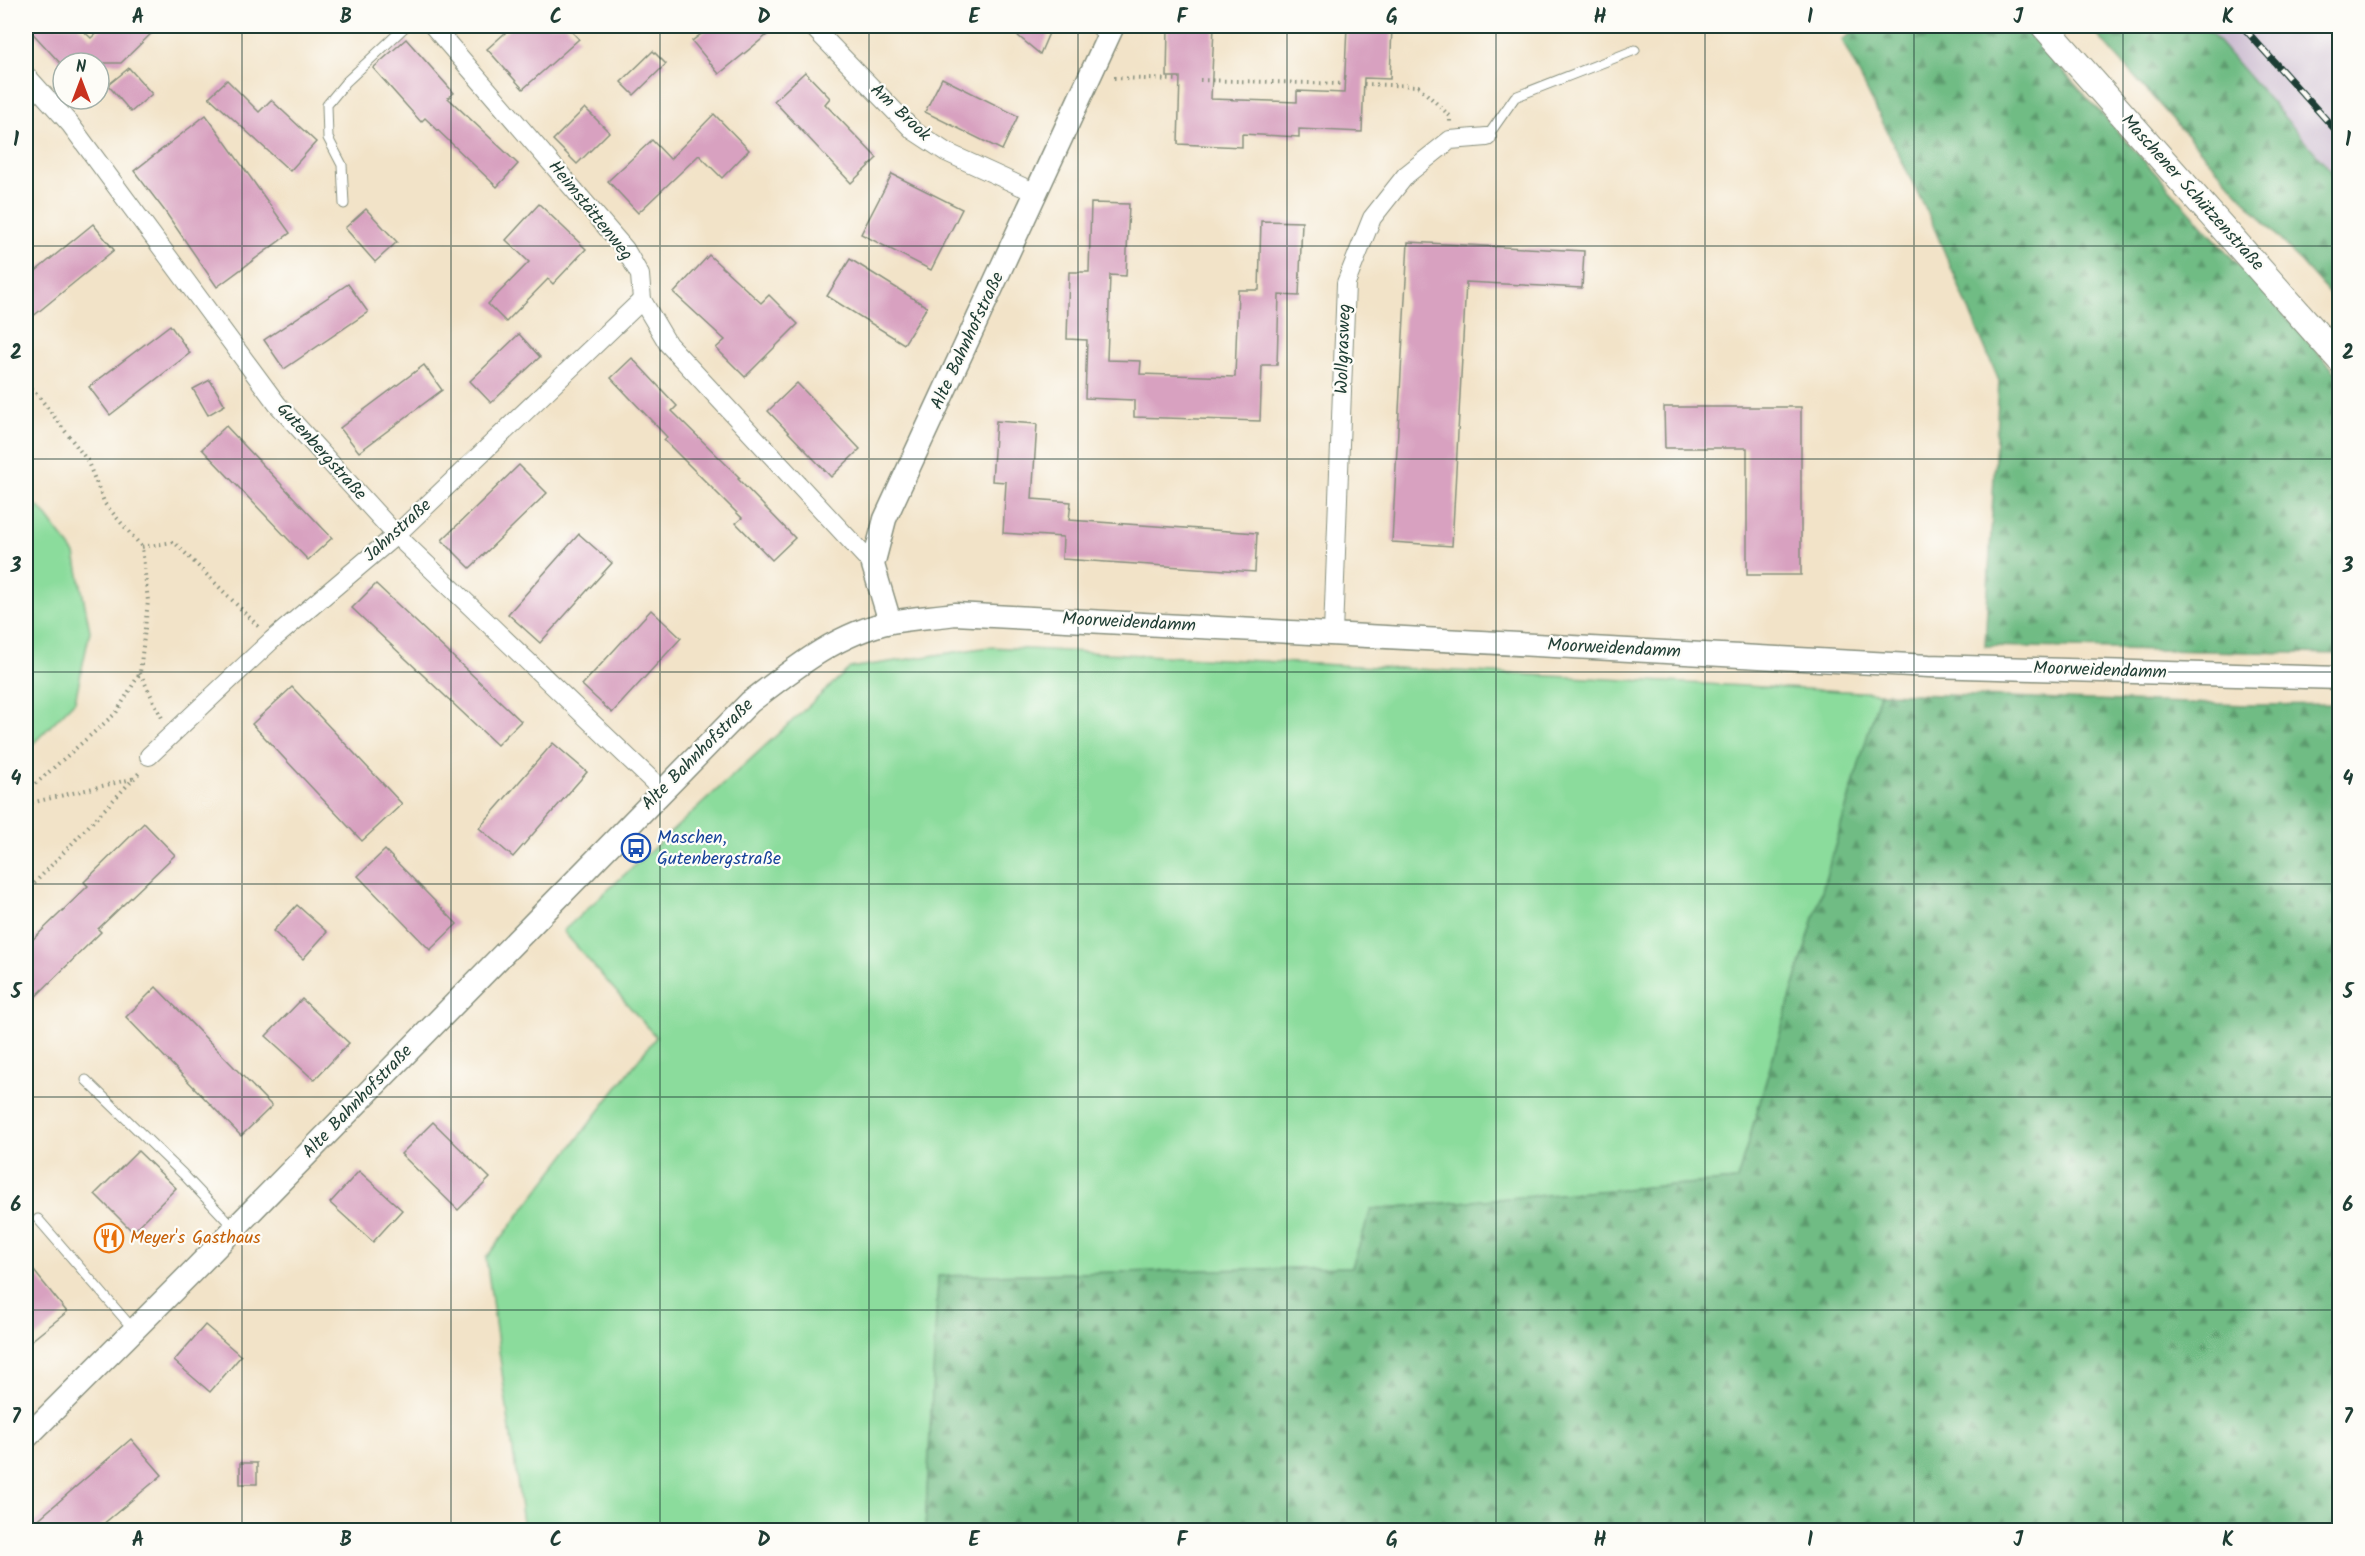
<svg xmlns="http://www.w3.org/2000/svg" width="2365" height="1556" viewBox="0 0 2365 1556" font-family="Kalam,sans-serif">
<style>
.industrial{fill:#cdbed2}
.green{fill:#8bdc9c;stroke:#558c68;stroke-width:1.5}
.forest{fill:url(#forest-firs);stroke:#487c5c;stroke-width:1.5}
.building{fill:#d8a1c0}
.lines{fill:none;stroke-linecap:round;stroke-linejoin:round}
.service-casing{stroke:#88907e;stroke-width:11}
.minor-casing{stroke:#88907e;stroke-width:20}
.tertiary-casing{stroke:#88907e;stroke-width:25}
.secondary-casing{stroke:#88907e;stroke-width:28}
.path{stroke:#88907e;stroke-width:4;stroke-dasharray:1.5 4.5;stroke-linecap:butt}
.service{stroke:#fff;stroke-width:9}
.minor{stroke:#fff;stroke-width:18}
.tertiary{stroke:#fff;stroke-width:22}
.secondary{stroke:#fff;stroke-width:26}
.rail-casing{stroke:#1f3d34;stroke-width:7}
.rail{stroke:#fdfcf7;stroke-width:4.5;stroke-dasharray:14;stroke-linecap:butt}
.grid{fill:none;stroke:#1f3d34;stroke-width:1.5;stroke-opacity:0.55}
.labels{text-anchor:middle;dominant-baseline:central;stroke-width:4.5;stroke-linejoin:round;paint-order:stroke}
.street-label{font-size:18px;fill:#1f3d34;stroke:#fdfcf7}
.transit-label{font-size:18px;fill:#164399;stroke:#fdfcf7;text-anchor:start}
.food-label{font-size:18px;fill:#c56008;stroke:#fdfcf7;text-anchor:start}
.neatline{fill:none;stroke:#1f3d34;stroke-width:2}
.grid-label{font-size:20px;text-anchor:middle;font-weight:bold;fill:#1f3d34}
</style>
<defs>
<pattern id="forest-firs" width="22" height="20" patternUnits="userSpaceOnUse" patternTransform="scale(1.5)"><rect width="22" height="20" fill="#70bc84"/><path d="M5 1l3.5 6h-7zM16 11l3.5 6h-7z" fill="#5b9a6d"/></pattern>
</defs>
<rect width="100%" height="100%" fill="#fdfcf7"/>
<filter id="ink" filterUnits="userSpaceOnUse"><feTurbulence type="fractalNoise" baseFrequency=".0167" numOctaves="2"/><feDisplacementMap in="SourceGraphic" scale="12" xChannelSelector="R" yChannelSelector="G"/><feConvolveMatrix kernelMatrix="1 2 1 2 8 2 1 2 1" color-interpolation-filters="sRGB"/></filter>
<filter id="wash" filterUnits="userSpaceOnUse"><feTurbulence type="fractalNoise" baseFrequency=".008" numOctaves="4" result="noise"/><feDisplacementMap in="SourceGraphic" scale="24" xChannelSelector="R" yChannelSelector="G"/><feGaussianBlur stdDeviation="1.35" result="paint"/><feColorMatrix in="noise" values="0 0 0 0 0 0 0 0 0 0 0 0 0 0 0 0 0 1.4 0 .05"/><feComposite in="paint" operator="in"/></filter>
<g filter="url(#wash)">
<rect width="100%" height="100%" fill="#f2e3c8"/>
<path class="industrial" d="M2089,26H2339V305Z"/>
<g class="green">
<path d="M26,497L43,511L75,554L90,631L75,701L26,751Z"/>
<path d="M989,647L1880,693L1737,1180L1372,1209L1352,1267L939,1276L925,1530H524L486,1258L656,1037L563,931L850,668Z"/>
</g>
<g class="forest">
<path d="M1861,26H2022L2339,376V654L1985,646L1999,381L1930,218L1842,40Z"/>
<path d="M2089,26H2205L2339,180V305Z"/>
<path d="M1880,693L2249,705L2339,704V1530H925L938,1276L1352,1267L1371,1209L1737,1180Z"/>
</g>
<g id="blocks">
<g class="building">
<path d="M26,26H78L91,38L104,26H159L121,63H60Z"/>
<path d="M513,26H566L579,39L523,89L487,49Z"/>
<path d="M712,26H778L719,74L692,41Z"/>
<path d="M1006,26H1052L1040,54Z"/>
<path d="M1168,26H1214L1211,99L1297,102V91L1344,93L1347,26H1392L1390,79L1364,78L1362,132L1299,129V137L1242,134V147L1178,144L1180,77H1167Z"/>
<path d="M406,39L454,93L448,98L518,164L497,187L425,118L421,122L373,68Z"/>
<path d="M653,51L666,64L634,95L621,82Z"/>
<path d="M129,68L152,94L131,112L108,85Z"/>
<path d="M805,72L830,98L825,104L877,158L851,183L774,101Z"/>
<path d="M942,78L1018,116L1002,150L925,112Z"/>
<path d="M227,80L259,112L271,100L316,142L290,171L209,97Z"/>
<path d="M585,108L609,132L577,164L553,140Z"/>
<path d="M714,114L749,150L722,178L699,155L638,213L608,181L652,140L670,159Z"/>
<path d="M206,115L290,233L217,287L164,210L134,171Z"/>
<path d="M892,174L962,209L931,270L861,234Z"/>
<path d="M1091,203L1129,204L1126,276L1110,275L1107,360L1141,361L1140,374L1235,377L1238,290H1259L1261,221L1302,222L1299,296L1279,295L1277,365H1262L1260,421L1134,417V400L1085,398L1087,340L1067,339L1069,272H1089Z"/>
<path d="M539,204L586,249L553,284L548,279L506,322L488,304L529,262L506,240Z"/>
<path d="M366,209L397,242L375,262L345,228Z"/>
<path d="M93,224L114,250L26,322V279Z"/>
<path d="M1408,242L1584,251L1582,288L1466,282L1452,546L1392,542Z"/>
<path d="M709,255L761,303L769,295L798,324L745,377L716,348L725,340L674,293Z"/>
<path d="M850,259L927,307L904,344L827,296Z"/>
<path d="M348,284L368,312L284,369L264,340Z"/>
<path d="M170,325L190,353L110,415L89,387Z"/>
<path d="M519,334L540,357L491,403L470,381Z"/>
<path d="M632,358L677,406L672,411L740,478L738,479L795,538L772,560L736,523L742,518L664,440L667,437L611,378Z"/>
<path d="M424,365L442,390L359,452L340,428Z"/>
<path d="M210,380L225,405L208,415L193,389Z"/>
<path d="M797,383L860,449L831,477L768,411Z"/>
<path d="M1664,407H1801V575H1747V448H1665Z"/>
<path d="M996,421L1037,424L1032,499L1071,502L1069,520L1257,533L1255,572L1062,559L1063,537L1003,533L1006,482L992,481Z"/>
<path d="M226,426L332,538L308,560L202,449Z"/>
<path d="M519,465L547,493L470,568L442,540Z"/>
<path d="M579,534L612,563L540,643L508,614Z"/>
<path d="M376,584L521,721L497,745L352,608Z"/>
<path d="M651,610L681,638L612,713L582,685Z"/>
<path d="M292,687L402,804L362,841L252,724Z"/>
<path d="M553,743L587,772L513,857L479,828Z"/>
<path d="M144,823L175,855L98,929L101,932L26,1006V946L88,886L84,882Z"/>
<path d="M385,850L457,924L430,950L358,876Z"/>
<path d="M297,905L327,932L303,959L273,931Z"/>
<path d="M156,987L272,1106L241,1136L126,1017Z"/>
<path d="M302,999L349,1043L314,1080L266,1036Z"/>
<path d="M433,1122L490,1178L458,1210L401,1154Z"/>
<path d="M138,1151L176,1188L133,1232L95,1194Z"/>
<path d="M359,1171L402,1210L373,1242L330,1203Z"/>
<path d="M26,1261L67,1312L26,1345Z"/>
<path d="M205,1325L241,1356L210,1392L174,1361Z"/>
<path d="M131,1439L162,1475L96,1530H26Z"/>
<rect x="240" y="1463" width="17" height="21"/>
</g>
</g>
</g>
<g filter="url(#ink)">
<use href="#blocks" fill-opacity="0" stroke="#88907e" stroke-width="1.5"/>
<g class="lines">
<g class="service-casing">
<g id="service">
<path d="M1093,26L1106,39"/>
<path d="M1487,137L1515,97L1635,50"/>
<path d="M344,204L342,165L328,138L327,105L346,82L406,26"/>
<path d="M86,1080L183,1174L234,1228"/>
<path d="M38,1219L134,1330"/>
<path d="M26,1414L38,1426"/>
</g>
</g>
<g class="minor-casing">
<g id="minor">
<path d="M433,26L625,249L640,275L642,300L668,344L873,565"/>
<path d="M812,26L914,131L946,152L1036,193"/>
<path d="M26,75L70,124L277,404L396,535L662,790"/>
<path d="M1333,633L1346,283L1372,218L1406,175L1450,140L1487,137"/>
<path d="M149,756L272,640L396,535L642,300"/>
</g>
</g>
<g class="tertiary-casing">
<g id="tertiary">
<path d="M890,622L873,565L885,519L1113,26"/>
<path d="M26,1438L192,1272L750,702C792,670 837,633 891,622C912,618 934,617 955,614L1929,666L2340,678"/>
</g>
</g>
<g class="secondary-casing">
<path id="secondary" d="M2044,26L2340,360"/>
</g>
<g class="path">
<path d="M1114,78L1180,80"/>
<path d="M1200,80L1344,84"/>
<path d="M1364,84L1418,86L1450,116V122"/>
<path d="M26,386L37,394L87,460L105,504L142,547L148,601L140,673L116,713L26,792"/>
<path d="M142,547L174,542L259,627"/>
<path d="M140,673L162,718"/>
<path d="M26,804L136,778"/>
<path d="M26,892L139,773"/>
</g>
<use href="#service" class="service"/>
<use href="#minor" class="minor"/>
<use href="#tertiary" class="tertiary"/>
<use href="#secondary" class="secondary"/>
<g class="rail-casing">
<path id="rail" d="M2242,26L2340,135"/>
</g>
<use href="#rail" class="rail"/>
</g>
</g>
<path class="grid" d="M242,26V1530M451,26V1530M660,26V1530M869,26V1530M1078,26V1530M1287,26V1530M1496,26V1530M1705,26V1530M1914,26V1530M2123,26V1530M26,246H2340M26,459H2340M26,672H2340M26,884H2340M26,1097H2340M26,1310H2340"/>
<defs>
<g id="bus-ring" transform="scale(1.5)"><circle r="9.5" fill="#fdfcf7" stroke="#1a4fb4" stroke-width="1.5"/><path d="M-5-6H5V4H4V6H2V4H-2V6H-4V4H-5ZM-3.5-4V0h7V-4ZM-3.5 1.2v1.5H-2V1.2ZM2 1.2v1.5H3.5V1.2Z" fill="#1a4fb4"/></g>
<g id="restaurant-ring" transform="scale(1.5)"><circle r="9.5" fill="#fdfcf7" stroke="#e8710a" stroke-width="1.5"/><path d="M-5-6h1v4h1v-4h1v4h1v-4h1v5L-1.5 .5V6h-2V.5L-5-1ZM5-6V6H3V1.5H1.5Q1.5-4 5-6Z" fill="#e8710a"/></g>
</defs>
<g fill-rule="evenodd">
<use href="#bus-ring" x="636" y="848"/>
<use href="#restaurant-ring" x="109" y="1238"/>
</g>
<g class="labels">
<g class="street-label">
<text transform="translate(900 113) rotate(43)">Am Brook</text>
<text transform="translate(2192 193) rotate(48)">Maschener Schützenstraße</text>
<text transform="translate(590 211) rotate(51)">Heimstättenweg</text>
<text transform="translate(968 341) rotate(-65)">Alte Bahnhofstraße</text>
<text transform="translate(1344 349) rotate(-88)">Wollgrasweg</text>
<text transform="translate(321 452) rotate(48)">Gutenbergstraße</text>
<text transform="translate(398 531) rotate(-42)">Jahnstraße</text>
<text transform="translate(1129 623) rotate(3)">Moorweidendamm</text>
<text transform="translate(1614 649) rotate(3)">Moorweidendamm</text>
<text transform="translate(2100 671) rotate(2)">Moorweidendamm</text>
<text transform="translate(698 755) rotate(-45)">Alte Bahnhofstraße</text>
<text transform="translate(358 1102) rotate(-46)">Alte Bahnhofstraße</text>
</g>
<g class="transit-label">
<text x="657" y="838">Maschen,<tspan x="657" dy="21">Gutenbergstraße</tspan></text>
</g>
<g class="food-label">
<text x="130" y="1238">Meyer's Gasthaus</text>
</g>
</g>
<rect width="2365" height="1556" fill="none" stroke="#fdfcf7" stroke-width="66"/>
<g transform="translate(81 81)"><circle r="28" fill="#fdfcf7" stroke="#a4b0a9" stroke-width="1.5"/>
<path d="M0-4.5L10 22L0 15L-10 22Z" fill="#c8321e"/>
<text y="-9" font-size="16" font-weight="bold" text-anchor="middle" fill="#1f3d34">N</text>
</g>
<rect x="33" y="33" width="2299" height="1490" class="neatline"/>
<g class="grid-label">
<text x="138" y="23">A</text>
<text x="346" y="23">B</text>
<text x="556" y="23">C</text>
<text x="764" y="23">D</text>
<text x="974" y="23">E</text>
<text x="1182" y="23">F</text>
<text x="1392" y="23">G</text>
<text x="1600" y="23">H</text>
<text x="1810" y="23">I</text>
<text x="2018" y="23">J</text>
<text x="2228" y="23">K</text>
<text x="16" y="146">1</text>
<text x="2348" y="146">1</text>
<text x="16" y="359">2</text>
<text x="2348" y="359">2</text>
<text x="16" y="572">3</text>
<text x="2348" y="572">3</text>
<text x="16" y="785">4</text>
<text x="2348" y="785">4</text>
<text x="16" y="998">5</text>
<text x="2348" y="998">5</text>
<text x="16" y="1211">6</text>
<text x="2348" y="1211">6</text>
<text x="16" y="1423">7</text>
<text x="2348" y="1423">7</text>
<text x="138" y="1546">A</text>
<text x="346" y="1546">B</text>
<text x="556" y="1546">C</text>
<text x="764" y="1546">D</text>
<text x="974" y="1546">E</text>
<text x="1182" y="1546">F</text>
<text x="1392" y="1546">G</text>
<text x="1600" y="1546">H</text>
<text x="1810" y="1546">I</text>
<text x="2018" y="1546">J</text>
<text x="2228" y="1546">K</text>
</g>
</svg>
